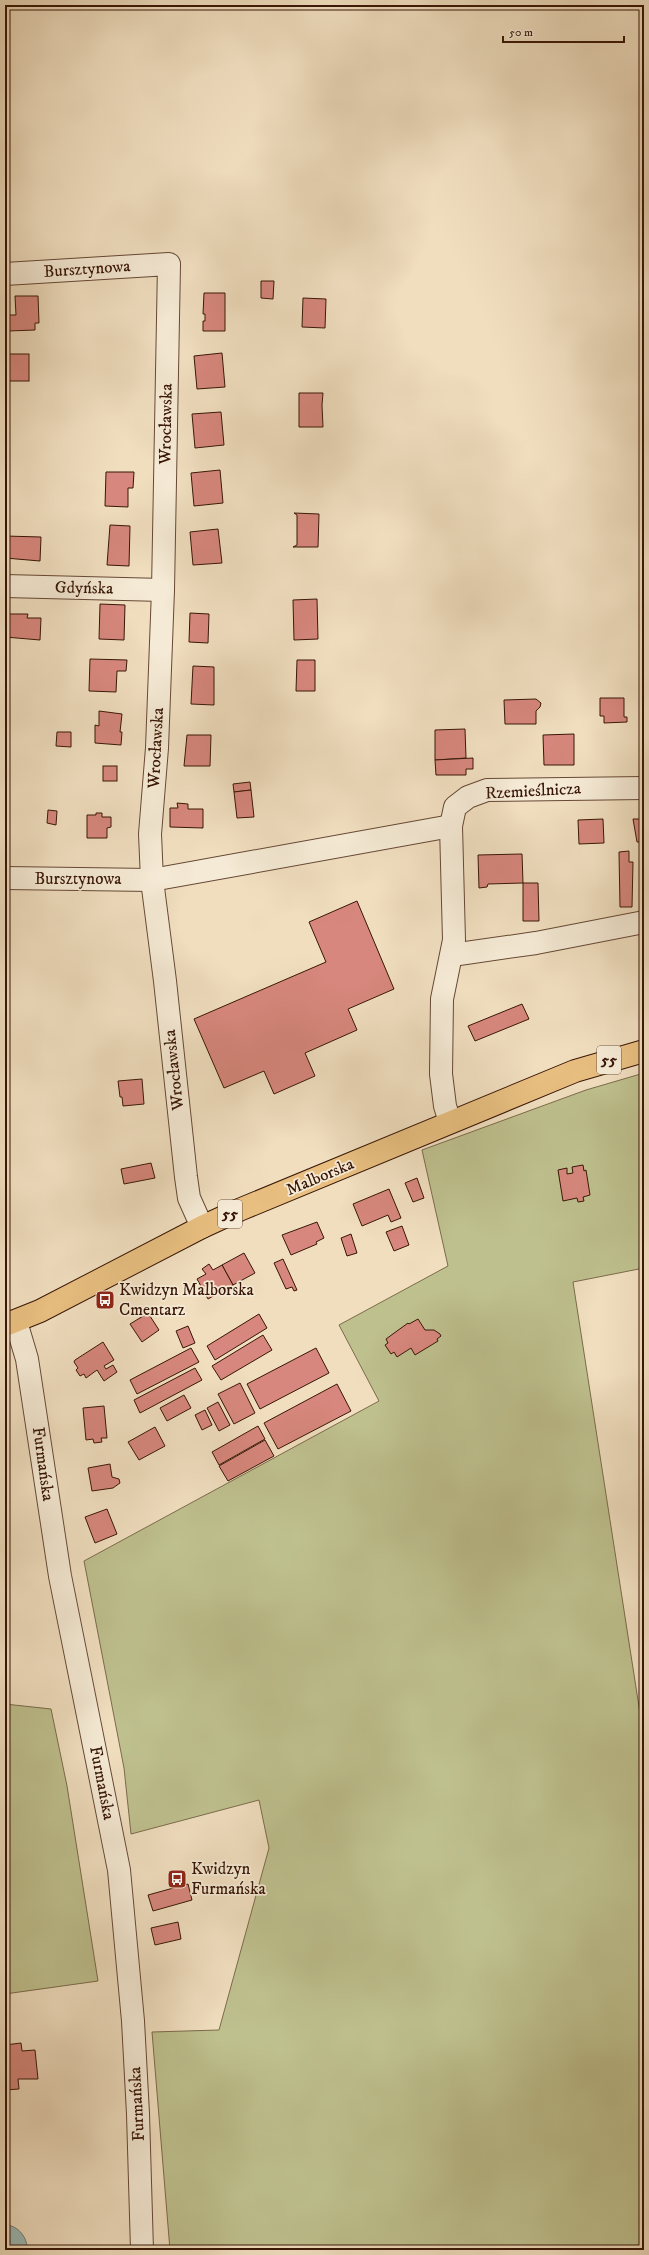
<svg xmlns="http://www.w3.org/2000/svg" width="649" height="2255" viewBox="0 0 649 2255" font-family="'IM FELL DW Pica',serif">
<style>
.green{fill:#bec08e;stroke:#7b6b4a}
.water{fill:#9cbbb9;stroke:#747972}
.building{fill:#d7877d;stroke:#381607}
.lines{fill:none;stroke-linecap:round;stroke-linejoin:round}
.minor-casing{stroke:#664835;stroke-width:24}
.major-casing{stroke:#381607;stroke-width:24}
.minor{stroke:#f5ead5;stroke-width:22}
.major{stroke:#e8bf80;stroke-width:22}
.labels{text-anchor:middle;dominant-baseline:central;stroke-width:3.5;stroke-linejoin:round;paint-order:stroke}
.shield{fill:#f5ead5;stroke:#715645;stroke-width:1}
.shield-label{font-size:16px;font-weight:bold;fill:#381607}
.street-label{font-size:17px;fill:#381607;stroke:#f5ead5}
.poi-label{font-size:17px;fill:#381607;stroke:#f5ead5;text-anchor:start}
</style>
<rect width="100%" height="100%" fill="#f0debf"/>
<filter id="stains"><feTurbulence type="fractalNoise" baseFrequency=".005" numOctaves="4"/><feColorMatrix values="0 0 0 0 .2 0 0 0 0 .09 0 0 0 0 .02 0 0 0 .5 -.17"/></filter>
<radialGradient id="worn" r=".72"><stop offset=".6" stop-color="#630" stop-opacity="0"/><stop offset="1" stop-color="#630" stop-opacity=".3"/></radialGradient>
<g class="green">
<path d="M644,1073V1268L573,1282L644,1739V2250H170L152,2032L219,2030L269,1848L259,1800L131,1834L124,1768L84,1561L379,1401L339,1325L448,1266L422,1150L586,1090Z"/>
<path d="M5,1704L51,1709L67,1786L98,1981L5,1994Z"/>
</g>
<path class="water" d="M5,2225C18,2225 28,2238 27,2250H5Z"/>
<g class="building">
<path d="M261,281H274L273,299L261,298Z"/>
<path d="M204,293H225V331H203V321H205V314H203Z"/>
<path d="M15,296H38L39,323H35V330L8,331V315H16Z"/>
<path d="M303,298L326,299L325,328L302,327Z"/>
<path d="M222,353L225,387L197,389L194,356Z"/>
<rect x="9" y="354" width="20" height="27"/>
<path d="M299,393H323L322,405L323,427H299Z"/>
<path d="M221,412L224,445L195,448L192,414Z"/>
<path d="M220,470L223,503L194,506L191,473Z"/>
<path d="M106,472H134L133,488H128V507L105,506Z"/>
<path d="M294,513L319,514L318,547H293L297,545V515Z"/>
<path d="M110,525L130,526L129,566L107,565Z"/>
<path d="M218,529L222,563L193,565L190,532Z"/>
<path d="M5,536L41,537L40,561L5,558Z"/>
<path d="M317,599L318,639L294,640L293,600Z"/>
<path d="M100,604L125,605L124,640L99,639Z"/>
<path d="M190,613L209,614L208,643L189,642Z"/>
<path d="M5,614H28L27,618H41L40,640L5,637Z"/>
<path d="M90,659L127,660L126,671H117L116,692L89,691Z"/>
<path d="M297,660H315V691H296Z"/>
<path d="M193,666L214,667V705L191,704Z"/>
<rect x="5" y="695" width="3" height="12"/>
<path d="M644,697V727H643V708Z"/>
<path d="M600,698H624V717H627V722L604,723V716H600Z"/>
<path d="M536,699L541,703L540,707L536,711V724H505L504,700Z"/>
<path d="M99,711L122,714L120,732H122L121,745L95,743V725L99,726Z"/>
<path d="M465,729L466,758L435,760V730Z"/>
<path d="M57,732H71V747L56,746Z"/>
<path d="M574,734V765H544L543,735Z"/>
<path d="M187,735H211L210,766H184Z"/>
<path d="M473,758V769H466V775H436L435,760Z"/>
<rect x="103" y="766" width="14" height="15"/>
<path d="M250,782L251,790L234,792L233,784Z"/>
<path d="M251,790L254,817L237,818L234,792Z"/>
<path d="M177,803L188,804V809H203V828L170,827V808H178Z"/>
<path d="M48,810L57,811L56,825L47,823Z"/>
<path d="M96,813H102V817H111V827L107,828V838H87V815H96Z"/>
<path d="M603,819L604,843L579,844L578,820Z"/>
<path d="M633,819H644V842H637Z"/>
<path d="M629,851V862H633L632,907H620L619,852Z"/>
<path d="M522,854L523,883L488,884L487,887L479,888L478,855Z"/>
<path d="M523,883H538L539,921H523Z"/>
<path d="M357,901L394,989L348,1009L357,1030L305,1053L315,1076L274,1094L264,1071L224,1088L194,1019L326,962L309,922Z"/>
<path d="M522,1004L529,1019L475,1041L468,1026Z"/>
<path d="M142,1079L144,1104L123,1106L122,1097H120L118,1081Z"/>
<path d="M151,1163L155,1178L124,1184L121,1169Z"/>
<path d="M583,1165L584,1171L586,1170L590,1195L583,1197L584,1201L578,1202L577,1198L563,1201L558,1170L567,1168V1174L573,1173L572,1167Z"/>
<path d="M417,1178L424,1198L413,1202L405,1183Z"/>
<path d="M389,1189L401,1218L391,1222L388,1215L362,1226L353,1204Z"/>
<path d="M317,1222L324,1238L316,1242L317,1244L291,1255L282,1235Z"/>
<path d="M402,1226L409,1245L394,1251L386,1232Z"/>
<path d="M351,1234L357,1253L347,1256L341,1238Z"/>
<path d="M244,1253L255,1273L233,1285L222,1265Z"/>
<path d="M283,1259L297,1290L294,1291L292,1287L286,1289L274,1263Z"/>
<path d="M209,1264L213,1270L222,1265L233,1285L208,1299L197,1279L206,1274L202,1269Z"/>
<path d="M148,1313L159,1330L142,1342L130,1324Z"/>
<path d="M259,1314L267,1328L215,1360L207,1346Z"/>
<path d="M418,1319L425,1330H434L440,1334L441,1336L437,1339L438,1341L415,1355L411,1348L397,1357L394,1352L391,1354L385,1345L388,1343L386,1339L408,1323L409,1324Z"/>
<path d="M188,1326L195,1343L183,1348L176,1331Z"/>
<path d="M263,1335L272,1350L221,1380L212,1366Z"/>
<path d="M103,1342L114,1360L104,1366L106,1369L113,1365L117,1372L104,1381L97,1370L86,1378L84,1374L80,1376L76,1370L78,1368L74,1362L75,1360Z"/>
<path d="M191,1348L199,1362L137,1394L130,1380Z"/>
<path d="M316,1348L329,1373L260,1409L247,1384Z"/>
<path d="M195,1368L202,1380L140,1413L134,1400Z"/>
<path d="M240,1383L255,1413L234,1424L218,1394Z"/>
<path d="M337,1384L351,1411L278,1449L264,1423Z"/>
<path d="M184,1395L191,1408L167,1421L160,1408Z"/>
<path d="M218,1402L230,1425L219,1431L207,1408Z"/>
<path d="M104,1406L107,1438H101L102,1442L94,1443L93,1439L86,1440L83,1408Z"/>
<path d="M205,1410L212,1425L202,1430L195,1415Z"/>
<path d="M258,1426L265,1439L219,1465L212,1452Z"/>
<path d="M155,1427L165,1446L139,1460L128,1442Z"/>
<path d="M265,1440L274,1456L228,1481L219,1466Z"/>
<path d="M110,1464L112,1477L119,1479L120,1483L113,1488L92,1491L88,1468Z"/>
<path d="M107,1509L117,1534L95,1543L85,1517Z"/>
<path d="M188,1884L192,1900L153,1911L148,1895Z"/>
<path d="M178,1922L181,1939L155,1945L151,1928Z"/>
<path d="M21,2043L22,2051L35,2050L38,2079H18L19,2089L5,2090V2045Z"/>
</g>
<g class="lines">
<g class="minor-casing">
<g id="minor">
<path d="M5,274L169,264L163,590L157,748L150,834L152,880L165,981L186,1177L189,1198L202,1227"/>
<path d="M5,586L163,590"/>
<path d="M5,878L152,880L451,826"/>
<path d="M452,955L536,943L644,922"/>
<path d="M450,1122L445,1106L441,1074L442,999L454,940L451,826L455,807L468,797L487,790L644,788"/>
<path d="M16,1322L27,1359L60,1576L119,1870L133,2021L138,2114L142,2250"/>
</g>
</g>
<g class="major-casing">
<path id="major" d="M5,1325L40,1311L202,1227L239,1210L575,1071L644,1051"/>
</g>
<use href="#minor" class="minor"/>
<use href="#major" class="major"/>
</g>
<defs>
<g id="bus-square" transform="scale(1)"><rect x="-9" y="-9" width="18" height="18" rx="4" fill="#8f2418" stroke="#f5ead5"/><path d="M-5-6H5V4H4V6H2V4H-2V6H-4V4H-5ZM-3.5-4V0h7V-4ZM-3.5 1.2v1.5H-2V1.2ZM2 1.2v1.5H3.5V1.2Z" fill="#fff"/></g>
</defs>
<g fill-rule="evenodd">
<use href="#bus-square" x="105" y="1300"/>
<use href="#bus-square" x="177" y="1879"/>
</g>
<g class="labels">
<g class="shield">
<rect x="597" y="1046" width="24" height="28" rx="3"/>
<rect x="218" y="1200" width="24" height="28" rx="3"/>
</g>
<g class="shield-label">
<text x="609" y="1060">55</text>
<text x="230" y="1214">55</text>
</g>
<g class="street-label">
<text transform="translate(87 269) rotate(-4)">Bursztynowa</text>
<text transform="translate(166 424) rotate(-89)">Wrocławska</text>
<text transform="translate(84 588) rotate(1)">Gdyńska</text>
<text transform="translate(156 748) rotate(-87)">Wrocławska</text>
<text transform="translate(533 791) rotate(-3)">Rzemieślnicza</text>
<text x="78" y="879">Bursztynowa</text>
<text transform="translate(174 1070) rotate(-96)">Wrocławska</text>
<text transform="translate(320 1177) rotate(-23)">Malborska</text>
<text transform="translate(43 1464) rotate(82)">Furmańska</text>
<text transform="translate(102 1783) rotate(79)">Furmańska</text>
<text transform="translate(137 2104) rotate(-93)">Furmańska</text>
</g>
<g class="poi-label">
<text x="119" y="1290">Kwidzyn Malborska<tspan x="119" dy="20">Cmentarz</tspan></text>
<text x="191" y="1869">Kwidzyn<tspan x="191" dy="20">Furmańska</tspan></text>
</g>
</g>
<rect width="649" height="2255" fill="none" stroke="#f0debf" stroke-width="20"/>
<rect x="6" y="6" width="637" height="2243" fill="none" stroke="#381607" stroke-width="2"/>
<rect x="10" y="10" width="629" height="2235" fill="none" stroke="#381607"/>
<path d="M503 36v6h121v-6" fill="none" stroke="#381607" stroke-width="2"/>
<text x="509" y="36" font-size="12" fill="#381607" stroke="#f5ead5" stroke-width="3" paint-order="stroke">50 m</text>
<rect width="100%" height="100%" filter="url(#stains)"/>
<rect width="100%" height="100%" fill="url(#worn)"/>
</svg>
